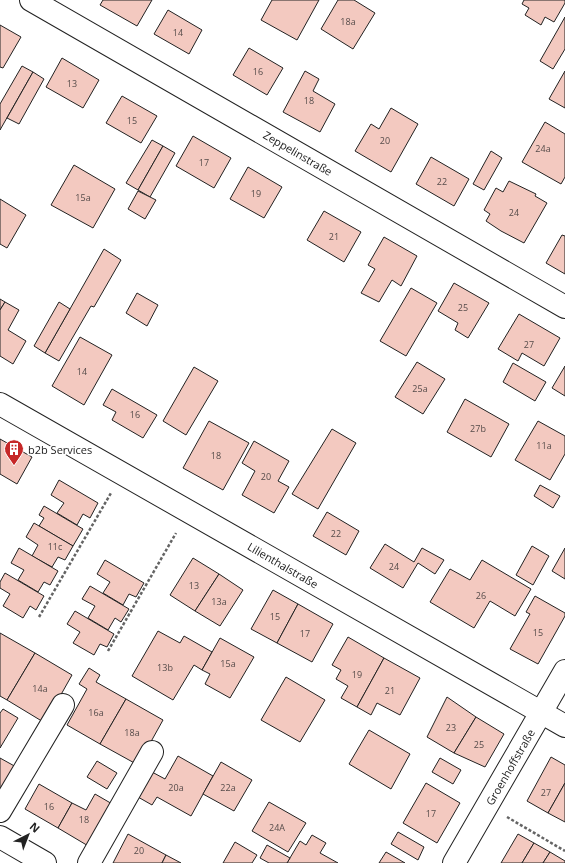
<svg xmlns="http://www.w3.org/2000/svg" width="565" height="863" viewBox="0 0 565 863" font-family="'Open Sans',sans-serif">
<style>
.building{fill:#f3c9c0;stroke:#222}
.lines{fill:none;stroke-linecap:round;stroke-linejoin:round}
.minor-casing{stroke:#222;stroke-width:24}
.path{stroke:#646464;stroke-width:2.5;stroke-dasharray:3 2;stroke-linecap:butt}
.minor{stroke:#fff;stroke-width:22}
.labels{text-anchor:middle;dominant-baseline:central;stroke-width:3;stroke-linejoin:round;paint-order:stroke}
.number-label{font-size:9px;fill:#564c4a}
.street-label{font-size:11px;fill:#222;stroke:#fff}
.poi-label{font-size:11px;fill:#222;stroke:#fff;text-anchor:start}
</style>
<rect width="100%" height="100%" fill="#fff"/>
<g class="building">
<path d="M103,0H152L137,26L100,5Z"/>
<path d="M272,0H319L297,40L261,20Z"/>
<path d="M338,0H354L375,13L353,49L321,29Z"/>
<path d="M524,0H565V3L554,22L545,17L541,25L525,15L529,8L522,4Z"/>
<path d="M168,10L202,30L189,54L154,34Z"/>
<path d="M565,17V49L553,69L540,61Z"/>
<path d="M0,25L21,37L3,68L0,67Z"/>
<path d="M249,48L283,68L267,95L233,75Z"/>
<path d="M62,58L99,80L83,108L46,87Z"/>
<path d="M22,66L33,72L0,130V104Z"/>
<path d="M305,71L319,79L313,91L335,104L320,132L283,112Z"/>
<path d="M565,71V108L549,99Z"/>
<path d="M33,72L44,79L19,124L7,118Z"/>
<path d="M122,96L157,116L141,143L106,123Z"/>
<path d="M391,108L418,124L391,172L355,151L371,124L379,129Z"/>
<path d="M545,122L565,134V177L561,184L522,162Z"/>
<path d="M193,136L231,158L214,188L176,166Z"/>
<path d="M152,140L163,146L138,190L126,183Z"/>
<path d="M163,146L175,153L150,197L138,190Z"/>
<path d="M491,151L502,158L484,190L473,184Z"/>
<path d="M431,157L469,179L454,206L416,184Z"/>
<path d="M74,165L115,189L93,228L51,205Z"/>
<path d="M248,167L282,187L264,218L230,199Z"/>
<path d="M509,181L536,194L535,196L547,203L524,243L501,231L486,221L490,214L484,210L496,188L503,192Z"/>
<path d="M138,191L156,200L145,219L128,209Z"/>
<path d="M0,199L26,215L7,248L0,244Z"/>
<path d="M324,211L361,232L344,262L307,240Z"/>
<path d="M562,235L565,236V274L546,263Z"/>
<path d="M384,237L417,256L401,286L392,280L379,302L361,293L375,269L368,265Z"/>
<path d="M104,249L121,260L94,307L91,306L59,361L45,353Z"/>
<path d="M454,283L489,303L468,338L455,330L458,323L438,311Z"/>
<path d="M411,288L437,303L406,356L380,341Z"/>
<path d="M137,293L158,305L147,326L126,313Z"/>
<path d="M0,299L5,302L0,310Z"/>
<path d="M5,302L19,310L8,330L26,341L13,364L0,356V310Z"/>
<path d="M59,302L70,309L45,353L34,346Z"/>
<path d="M519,314L560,338L544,366L522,353L518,361L498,349Z"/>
<path d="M80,337L112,355L84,405L52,386Z"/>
<path d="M417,362L445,379L423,414L395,397Z"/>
<path d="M513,363L546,382L535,401L503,382Z"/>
<path d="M565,366V396L552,388Z"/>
<path d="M194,367L218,381L186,435L163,421Z"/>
<path d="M112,389L157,415L143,438L112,420L116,412L103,405Z"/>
<path d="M465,399L509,424L491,457L447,432Z"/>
<path d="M209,421L249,443L223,490L183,468Z"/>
<path d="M538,421L565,436V454L550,480L515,460Z"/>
<path d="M332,429L356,443L318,509L292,494Z"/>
<path d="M0,439L32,457L17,484L0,474Z"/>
<path d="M254,441L289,461L278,481L289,487L274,513L242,495L255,471L242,463Z"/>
<path d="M59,480L98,503L90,518L83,514L77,525L57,513L64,503L51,495Z"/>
<path d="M540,485L560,496L553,508L534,496Z"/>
<path d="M44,506L83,529L73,546L39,526L44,518L39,515Z"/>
<path d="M327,512L359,531L346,555L313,536Z"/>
<path d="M34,523L73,546L65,560L58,557L52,567L32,556L38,545L26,537Z"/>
<path d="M385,544L414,562L422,548L444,560L435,574L418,563L403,588L370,568Z"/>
<path d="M532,546L549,556L533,585L516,575Z"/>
<path d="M19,548L58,571L50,585L44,582L38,592L18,580L24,570L11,563Z"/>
<path d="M565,548V579L552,571Z"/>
<path d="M193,558L219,574L195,611L170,595Z"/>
<path d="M105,560L144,583L136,597L129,594L123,605L103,593L110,582L97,574Z"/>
<path d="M482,560L531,589L515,616L490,601L474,628L430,602L450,569L470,580Z"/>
<path d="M5,573L44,596L36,610L30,606L23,618L3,606L10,594L0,588V582Z"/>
<path d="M219,574L243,590L220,626L195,611Z"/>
<path d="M90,586L129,609L121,622L115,618L108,630L88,618L95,606L82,599Z"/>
<path d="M273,590L298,604L277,643L251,629Z"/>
<path d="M535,596L565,613V616L538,664L510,649L530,614L526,612Z"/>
<path d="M298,604L333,624L312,662L277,643Z"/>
<path d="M75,611L114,634L107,647L100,644L94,655L73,643L80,632L67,624Z"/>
<path d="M158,631L180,643L184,636L212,652L202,670L194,665L173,700L132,676Z"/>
<path d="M0,633L35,653L7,700L0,696Z"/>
<path d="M348,637L384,658L357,707L341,698L348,686L336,679L341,670L332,665Z"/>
<path d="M220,638L254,657L230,698L205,684L210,674L202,670Z"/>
<path d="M35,653L72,675L45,723L7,700Z"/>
<path d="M384,658L420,678L400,715L377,703L371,715L357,707Z"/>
<path d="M89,668L100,675L96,682L126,699L100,744L67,725L87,689L79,684Z"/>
<path d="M286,677L325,700L300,742L261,720Z"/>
<path d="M447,697L476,717L454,753L427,737Z"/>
<path d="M126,699L163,720L138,765L100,744Z"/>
<path d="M3,709L18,718L0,748V713Z"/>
<path d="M476,717L504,734L485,767L454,753Z"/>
<path d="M369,730L410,754L391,789L349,764Z"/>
<path d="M178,756L213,776L191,816L157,797L152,805L138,797L152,772L165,779Z"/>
<path d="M551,757L565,765V783L548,813L527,801Z"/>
<path d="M0,758L18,768L0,796Z"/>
<path d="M440,758L461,770L453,784L432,772Z"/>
<path d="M97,761L117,773L107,789L87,777Z"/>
<path d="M221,762L252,780L234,811L203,794Z"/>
<path d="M426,783L460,803L437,843L403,823Z"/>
<path d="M565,783V822L548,813Z"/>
<path d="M39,784L72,803L58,828L25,809Z"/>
<path d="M95,794L114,805L90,847L58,828L72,803L86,810Z"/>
<path d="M269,802L306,823L288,852L252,831Z"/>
<path d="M398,832L424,847L418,860L391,844Z"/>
<path d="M128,834L166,855L162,863H113Z"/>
<path d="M518,834L534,843L522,863H501Z"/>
<path d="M312,835L326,843L320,853L338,863H287L300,841L306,845Z"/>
<path d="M235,842L257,855L252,863H223Z"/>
<path d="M534,843L550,852L543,863H522Z"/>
<path d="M267,845L290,858L287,863H269L260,858Z"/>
<path d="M386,852L405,863H379Z"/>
<path d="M550,852L565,861V863H543Z"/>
<path d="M166,855L181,863H162Z"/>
</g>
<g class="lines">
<g class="minor-casing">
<g id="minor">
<path d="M31,0L565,307"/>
<path d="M0,404L565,726"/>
<path d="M0,811L63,705"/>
<path d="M0,837L45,863"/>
<path d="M89,863L152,752"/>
<path d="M454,863L565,671"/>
</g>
</g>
<g class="path">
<path d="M39,617L111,493"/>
<path d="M108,651L176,533"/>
<path d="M507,817L565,851"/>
</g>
<use href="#minor" class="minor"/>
</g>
<defs>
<g id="building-pin" transform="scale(1)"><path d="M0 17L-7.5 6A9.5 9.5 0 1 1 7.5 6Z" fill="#c62828" stroke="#fff"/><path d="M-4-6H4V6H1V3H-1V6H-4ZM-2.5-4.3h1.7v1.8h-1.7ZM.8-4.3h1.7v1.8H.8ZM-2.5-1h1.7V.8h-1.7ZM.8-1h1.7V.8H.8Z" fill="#fff"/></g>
</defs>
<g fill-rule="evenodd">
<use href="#building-pin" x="14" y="449"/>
</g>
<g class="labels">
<g class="number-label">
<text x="348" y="21">18a</text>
<text x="178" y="32">14</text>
<text x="258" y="71">16</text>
<text x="72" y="83">13</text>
<text x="309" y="100">18</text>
<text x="132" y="120">15</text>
<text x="385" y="140">20</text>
<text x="543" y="148">24a</text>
<text x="204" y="162">17</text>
<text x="442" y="181">22</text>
<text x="256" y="193">19</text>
<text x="83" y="197">15a</text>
<text x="514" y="212">24</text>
<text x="334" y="236">21</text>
<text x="463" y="307">25</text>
<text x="529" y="344">27</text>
<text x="82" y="371">14</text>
<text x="420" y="388">25a</text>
<text x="135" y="414">16</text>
<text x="478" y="428">27b</text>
<text x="544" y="445">11a</text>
<text x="216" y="455">18</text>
<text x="266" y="476">20</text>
<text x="336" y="533">22</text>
<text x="55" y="546">11c</text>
<text x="394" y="566">24</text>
<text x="194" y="585">13</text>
<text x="481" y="595">26</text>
<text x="219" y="601">13a</text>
<text x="275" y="616">15</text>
<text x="538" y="632">15</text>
<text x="305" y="633">17</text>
<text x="228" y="663">15a</text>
<text x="165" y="667">13b</text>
<text x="357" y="674">19</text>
<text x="40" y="688">14a</text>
<text x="390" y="690">21</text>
<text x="96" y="712">16a</text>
<text x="451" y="727">23</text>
<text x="132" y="732">18a</text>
<text x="479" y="744">25</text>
<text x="176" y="787">20a</text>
<text x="228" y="787">22a</text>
<text x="546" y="792">27</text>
<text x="49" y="806">16</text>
<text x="431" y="813">17</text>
<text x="84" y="819">18</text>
<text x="277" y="827">24A</text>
<text x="139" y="850">20</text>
</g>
<g class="street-label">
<text transform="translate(298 153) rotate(30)">Zeppelinstraße</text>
<text transform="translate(283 565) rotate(30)">Lilienthalstraße</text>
<text transform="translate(510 767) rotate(-60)">Groenhoffstraße</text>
</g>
<g class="poi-label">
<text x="28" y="449">b2b Services</text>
</g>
</g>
<g transform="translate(28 835) rotate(42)" stroke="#ffffff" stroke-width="3" paint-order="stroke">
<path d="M0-3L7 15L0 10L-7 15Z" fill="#222222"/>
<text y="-6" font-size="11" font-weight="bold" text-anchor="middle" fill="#222222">N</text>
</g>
</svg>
